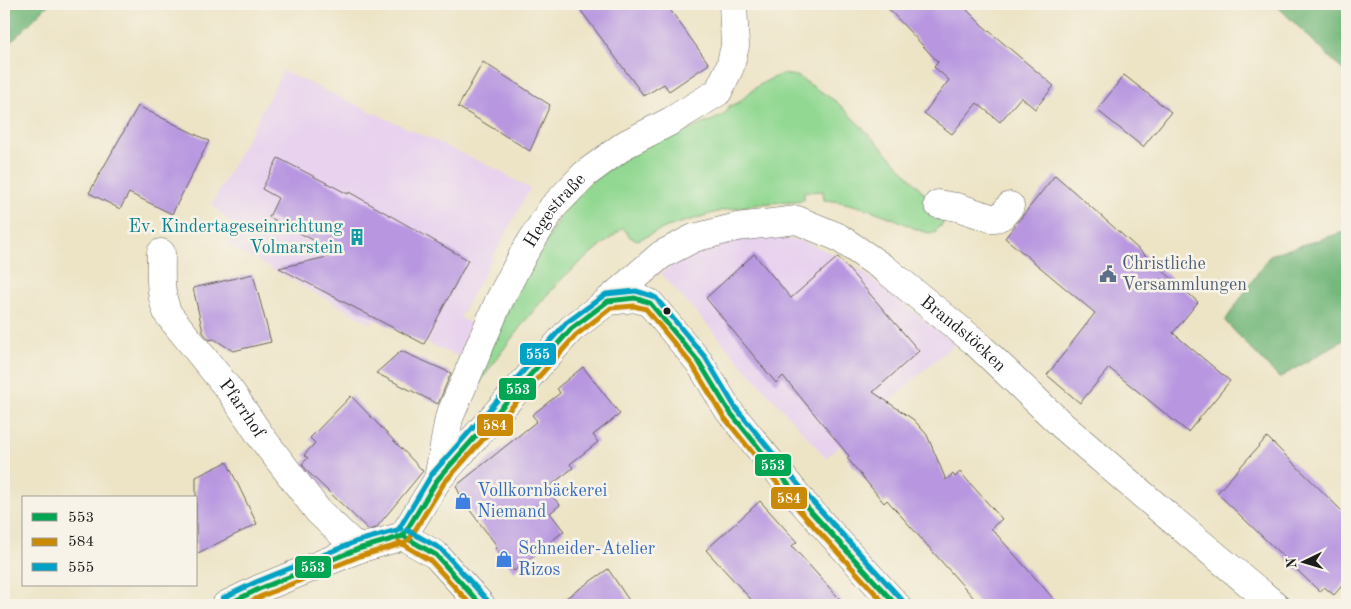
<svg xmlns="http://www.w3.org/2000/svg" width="1351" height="609" viewBox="0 0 1351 609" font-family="'Old Standard TT',serif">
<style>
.built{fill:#e8d2ee}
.green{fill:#92d892;stroke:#577a57}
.forest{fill:#75b87c;stroke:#486a4c}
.building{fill:#b897e0}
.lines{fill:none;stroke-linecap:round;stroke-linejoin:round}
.minor-casing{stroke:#656258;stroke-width:29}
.minor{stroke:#fff;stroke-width:28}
.bus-1-casing{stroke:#f7f3e8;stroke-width:9}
.bus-2-casing{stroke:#f7f3e8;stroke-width:9}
.bus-3-casing{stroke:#f7f3e8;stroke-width:9}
.bus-1{stroke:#00a651;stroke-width:5}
.bus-2{stroke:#cb8a06;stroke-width:5}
.bus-3{stroke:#01a2c5;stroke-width:5}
.bus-dot{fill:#1c1c1c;stroke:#f7f3e8;stroke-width:2}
.labels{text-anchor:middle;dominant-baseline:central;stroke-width:5;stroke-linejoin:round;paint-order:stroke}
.street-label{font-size:18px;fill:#1c1c1c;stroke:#f7f3e8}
.culture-label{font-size:18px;fill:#0d838f;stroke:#f7f3e8;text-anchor:end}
.service-label{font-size:18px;fill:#4e5e75;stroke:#f7f3e8;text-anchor:start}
.shop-label{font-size:18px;fill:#366cbe;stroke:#f7f3e8;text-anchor:start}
.line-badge{stroke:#f7f3e8;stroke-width:2}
.badge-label{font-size:14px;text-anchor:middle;font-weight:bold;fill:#fff}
</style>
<rect width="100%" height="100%" fill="#f7f3e8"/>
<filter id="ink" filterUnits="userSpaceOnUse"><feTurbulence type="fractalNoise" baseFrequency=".02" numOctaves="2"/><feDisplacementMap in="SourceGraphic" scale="10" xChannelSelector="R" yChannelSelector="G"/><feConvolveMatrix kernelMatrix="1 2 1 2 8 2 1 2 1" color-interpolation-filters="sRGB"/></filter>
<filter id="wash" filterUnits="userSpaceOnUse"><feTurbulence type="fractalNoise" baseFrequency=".0096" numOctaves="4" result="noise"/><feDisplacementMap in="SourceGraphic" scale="20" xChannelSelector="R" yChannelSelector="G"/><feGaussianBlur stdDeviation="1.12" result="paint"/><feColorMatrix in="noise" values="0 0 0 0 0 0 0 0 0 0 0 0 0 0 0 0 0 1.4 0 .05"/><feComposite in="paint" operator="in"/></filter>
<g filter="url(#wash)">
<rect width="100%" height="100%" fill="#ede4c6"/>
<g class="built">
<path d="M283,71L498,170L530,189L460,317L472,325L459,357L375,319L372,324L228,245L237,229L212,204Z"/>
<path d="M770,236L802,241L829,252L863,272L955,343L826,458L661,273L686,254L738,239Z"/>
</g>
<path class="green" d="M782,74L797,76L837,102L895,161L934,204L931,211L943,220L942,226H939L935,233C920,234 906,223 892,218C869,209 848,202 824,200L823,191L804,192V200L761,204L724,210L667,227L638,240L631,238L623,228C602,246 578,262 559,282C522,321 492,364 462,409L514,297L561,215L588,184L638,149L713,120L725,114L729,106C741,104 744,96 754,89C763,82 772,78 782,74Z"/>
<g class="forest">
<path d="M4,4H49L4,49Z"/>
<path d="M1275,4H1347V74Z"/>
<path d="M1347,231V338L1279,378L1225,321L1270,255Z"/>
</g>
<g id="blocks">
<g class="building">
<path d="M576,4H666L709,64L669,91L664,84L644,96Z"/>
<path d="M884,4H961L983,26L1054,86L1035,109L1021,97L1000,122L977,103L952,134L924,113L949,80L934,67L938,62Z"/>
<path d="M483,62L550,105L530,151L458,107Z"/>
<path d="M1124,75L1171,112L1143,147L1097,110Z"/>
<path d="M138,106L209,141L172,214L129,193L120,209L89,193Z"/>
<path d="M278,158L348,194L349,192L468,260L424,344L279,268L340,254L269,217L278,198L262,189Z"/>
<path d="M1055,175L1198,302L1173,333L1230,381L1188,432L1109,368L1080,403L1047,375L1095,313L1005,238Z"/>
<path d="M754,254L791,298L838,257L919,351L873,392L914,420L927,435L946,480L953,474L955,477L960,472L1002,519L991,528L1059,605H980L887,500L884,503L847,458L849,456L783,376L776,383L706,298Z"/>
<path d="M253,274L271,342L233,351L214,339L209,340L203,332L193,288Z"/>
<path d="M401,351L451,373L438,404L376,373Z"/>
<path d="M583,367L620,414L593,435L598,442L570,464L573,468L546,489L560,505L550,513L564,531L514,571L495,548L497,546L463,501L456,486L537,421L532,415L560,393L557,388Z"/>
<path d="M351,396L423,471L376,528L369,530L308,472L302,464L308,458L304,455L315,443L310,438Z"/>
<path d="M1267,437L1347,516V580L1334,595L1324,587L1320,592L1217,493Z"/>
<path d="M227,462L257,524L196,554V477Z"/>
<path d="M760,501L797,542L792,546L845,605H756L706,550Z"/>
<path d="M608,569L632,605H556Z"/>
</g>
</g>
</g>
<g filter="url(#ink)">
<use href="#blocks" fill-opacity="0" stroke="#656258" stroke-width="1"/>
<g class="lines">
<g class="minor-casing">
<g id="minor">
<path d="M938,204L957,207L991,218C1001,219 1004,214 1010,206"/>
<path id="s1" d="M161,253C161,275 159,293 168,314L231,392L262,438L318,511L358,549"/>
<path id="s2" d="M608,301L661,255L694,238L737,227L797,220L838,237L885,269L974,341L1063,426L1163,512L1275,605"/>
<path id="s3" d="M438,479L449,418L498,303L524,253L553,207L585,174L626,144L671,121L718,92L730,67L735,46L733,4"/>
<path d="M403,536L438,479L571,329L608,301L635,298L650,303L699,362L729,411L805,505L896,605"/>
<path d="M403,536L436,555L481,605"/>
<path d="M226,605L259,589L358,549L403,536"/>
</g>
</g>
<use href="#minor" class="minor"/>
<g class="bus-1-casing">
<g id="bus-1">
<path d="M403,536L438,479L571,329L608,301L635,298L650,303L699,362L729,411L805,505L896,605"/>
<path d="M403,536L436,555L481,605"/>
<path d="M226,605L259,589L358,549L403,536"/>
</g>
</g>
<g class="bus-2-casing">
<g id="bus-2">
<path d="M409,540L444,483L576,335L611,308L634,306L646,309L693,366L723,416L799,510L886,605"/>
<path d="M399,542L431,561L471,605"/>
<path d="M243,605L262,596L360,556L405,543"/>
</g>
</g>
<g class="bus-3-casing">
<g id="bus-3">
<path d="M407,530L441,549L487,600"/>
<path d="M397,532L432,474L566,323L606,294L636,291L652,296L656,298L705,357L735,407L811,500L902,600"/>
<path d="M223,598L256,582L355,542L401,529"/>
</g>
</g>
<use href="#bus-1" class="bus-1"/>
<use href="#bus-2" class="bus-2"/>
<use href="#bus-3" class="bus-3"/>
</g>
</g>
<defs>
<g id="building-bare" transform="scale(1.35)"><path d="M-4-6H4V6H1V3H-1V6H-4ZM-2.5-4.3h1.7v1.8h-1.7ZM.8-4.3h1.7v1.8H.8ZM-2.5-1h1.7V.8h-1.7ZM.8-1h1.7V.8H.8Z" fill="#0f9aa8" stroke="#f7f3e8" stroke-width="2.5" paint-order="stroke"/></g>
<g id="civic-bare" transform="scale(1.35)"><path d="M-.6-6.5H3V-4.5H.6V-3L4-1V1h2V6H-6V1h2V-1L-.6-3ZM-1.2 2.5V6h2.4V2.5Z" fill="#5c6f8a" stroke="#f7f3e8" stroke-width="2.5" paint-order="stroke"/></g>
<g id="shop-bare" transform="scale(1.35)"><path d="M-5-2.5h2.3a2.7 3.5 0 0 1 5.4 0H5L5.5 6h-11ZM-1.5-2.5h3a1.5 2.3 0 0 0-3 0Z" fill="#3f7fe0" stroke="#f7f3e8" stroke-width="2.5" paint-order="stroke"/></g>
</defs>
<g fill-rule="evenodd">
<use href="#building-bare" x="357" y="237"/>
<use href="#civic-bare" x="1108" y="274"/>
<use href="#shop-bare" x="463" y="501"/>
<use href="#shop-bare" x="504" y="559"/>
</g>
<circle class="bus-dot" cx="667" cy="311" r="4.5"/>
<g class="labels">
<g class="street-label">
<text stroke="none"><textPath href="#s3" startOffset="296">Hegestraße</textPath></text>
<text stroke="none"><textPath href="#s2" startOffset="415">Brandstöcken</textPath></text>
<text stroke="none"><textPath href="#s1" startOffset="182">Pfarrhof</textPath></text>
</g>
<g class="culture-label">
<text x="343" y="227">Ev. Kindertageseinrichtung<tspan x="343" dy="21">Volmarstein</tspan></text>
</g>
<g class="service-label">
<text x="1122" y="264">Christliche<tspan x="1122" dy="21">Versammlungen</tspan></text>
</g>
<g class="shop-label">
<text x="477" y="491">Vollkornbäckerei<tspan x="477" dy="21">Niemand</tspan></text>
<text x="518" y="549">Schneider-Atelier<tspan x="518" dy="21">Rizos</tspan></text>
</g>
</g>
<g class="line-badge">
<rect x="519" y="342" width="38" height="24" rx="5" fill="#01a2c5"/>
<rect x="498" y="377" width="39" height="24" rx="5" fill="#00a651"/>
<rect x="476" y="413" width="38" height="24" rx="5" fill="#cb8a06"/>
<rect x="754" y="453" width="38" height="24" rx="5" fill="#00a651"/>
<rect x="770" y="486" width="38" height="24" rx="5" fill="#cb8a06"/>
<rect x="294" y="555" width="38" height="24" rx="5" fill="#00a651"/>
</g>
<g class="badge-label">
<text x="538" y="359">555</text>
<text x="518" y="394">553</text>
<text x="495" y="430">584</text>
<text x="773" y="470">553</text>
<text x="789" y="503">584</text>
<text x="313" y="572">553</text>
</g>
<rect width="1351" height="609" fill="none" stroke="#f7f3e8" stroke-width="20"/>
<rect x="22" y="496" width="175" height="90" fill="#f7f3e8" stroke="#9f9d96"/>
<rect x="32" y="513" width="25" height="8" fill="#00a651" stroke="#9f9d96"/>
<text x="68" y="522" font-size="15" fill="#1c1c1c">553</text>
<rect x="32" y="538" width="25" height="8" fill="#cb8a06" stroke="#9f9d96"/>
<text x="68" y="546" font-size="15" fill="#1c1c1c">584</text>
<rect x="32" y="563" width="25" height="8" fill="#01a2c5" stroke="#9f9d96"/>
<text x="68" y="572" font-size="15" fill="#1c1c1c">555</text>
<g transform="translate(1304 562) rotate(265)" stroke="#f7f3e8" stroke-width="4" paint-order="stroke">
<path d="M0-4L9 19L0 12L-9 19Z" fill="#1c1c1c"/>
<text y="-8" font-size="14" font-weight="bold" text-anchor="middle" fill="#1c1c1c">N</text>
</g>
</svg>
